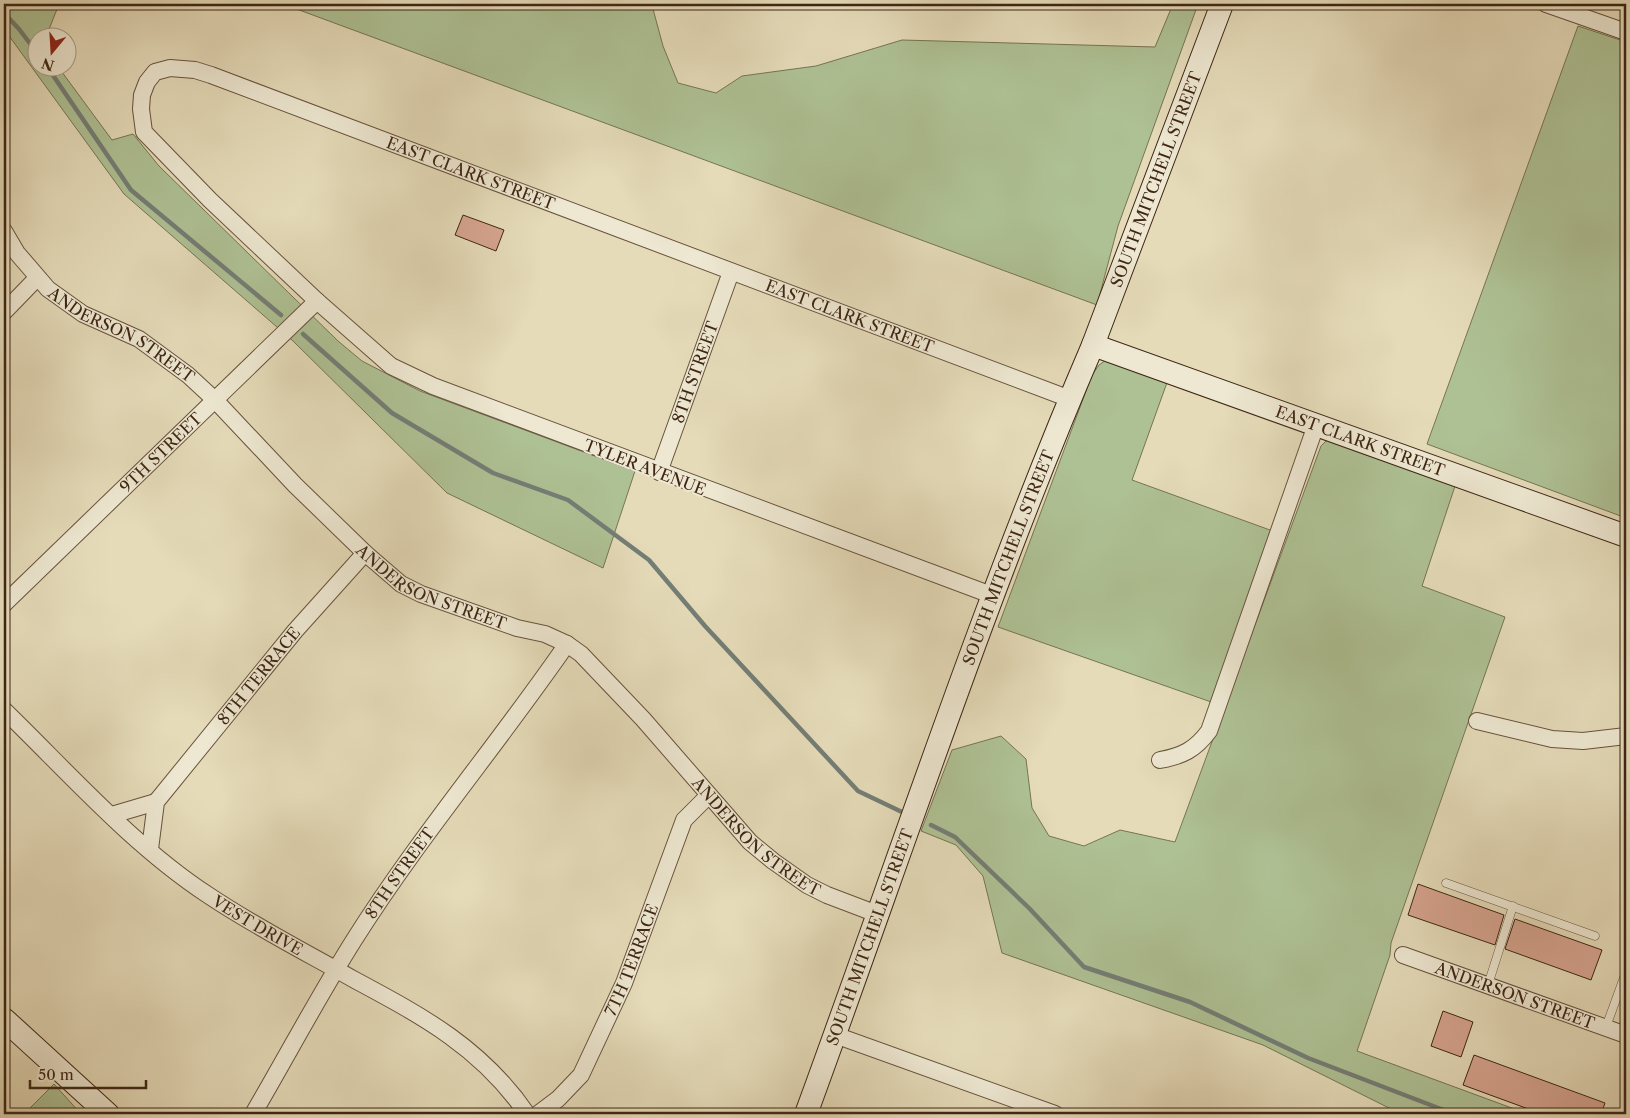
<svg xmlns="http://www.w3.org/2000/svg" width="1630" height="1118" viewBox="0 0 1630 1118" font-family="'Libre Caslon Text',serif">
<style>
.green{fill:#aec194;stroke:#767454}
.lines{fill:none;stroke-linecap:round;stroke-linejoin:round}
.stream{stroke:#747e76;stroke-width:4.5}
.building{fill:#d6a48f;stroke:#3e2614}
.lane-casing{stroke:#68533d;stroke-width:9}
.street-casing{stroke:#68533d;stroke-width:18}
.secondary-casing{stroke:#3e2614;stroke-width:24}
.lane{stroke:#eee8d2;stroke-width:8}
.street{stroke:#eee8d2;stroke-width:16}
.secondary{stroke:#eee8d2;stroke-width:22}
.labels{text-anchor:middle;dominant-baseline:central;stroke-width:4;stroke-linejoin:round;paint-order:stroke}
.street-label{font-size:16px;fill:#3e2614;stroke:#eee8d2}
</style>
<rect width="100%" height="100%" fill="#e5dbb9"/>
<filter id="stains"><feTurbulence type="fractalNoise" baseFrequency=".004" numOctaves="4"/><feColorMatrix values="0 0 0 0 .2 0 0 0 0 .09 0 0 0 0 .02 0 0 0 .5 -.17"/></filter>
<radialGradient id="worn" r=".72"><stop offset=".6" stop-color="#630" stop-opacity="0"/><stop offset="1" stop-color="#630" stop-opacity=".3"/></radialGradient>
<g class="green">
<path d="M4,4H59L46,37L38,38V68H59L112,140L133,134L159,166L338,341L362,361L420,391L635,471L603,568L447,493L293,341L124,194L4,29Z"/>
<path d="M283,4H658L653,9L663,46L678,83L716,93L742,76L816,66L902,40L1155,47L1173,4H1198L1118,226L1097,305Z"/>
<path d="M1578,26L1626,42V518L1427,444Z"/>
<path d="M1106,360L1169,377L1132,480L1270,530L1274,536L1214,703L998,627L1092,375L1099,365Z"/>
<path d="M1333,439L1456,483L1422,586L1505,617L1391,943L1390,955L1357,1051L1528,1114H1401L1263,1045L1002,953L983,876L956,845L921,831L952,750L1001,736L1026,759L1032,808L1049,836L1084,846L1120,830L1175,842L1321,446L1326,441Z"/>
<path d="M54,1084L81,1114H24Z"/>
</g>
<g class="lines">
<g class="stream">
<path d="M4,13L19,29L38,54"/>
<path d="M48,68L131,190L281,315"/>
<path d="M303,334L392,413L493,473L568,500L649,560L705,626L858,791L902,812"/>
<path d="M931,825L955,837L1029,908L1084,967L1190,1002L1308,1058L1454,1114"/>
</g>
</g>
<g class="building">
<path d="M463,215L504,230L496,251L455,235Z"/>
<path d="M1418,884L1504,915L1495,945L1408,915Z"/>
<path d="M1515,919L1602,950L1591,980L1505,949Z"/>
<path d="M1443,1011L1473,1022L1461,1057L1431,1046Z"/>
<path d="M1474,1055L1605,1103L1601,1114H1542L1463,1085Z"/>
</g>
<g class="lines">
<g class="lane-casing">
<g id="lane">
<path d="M1446,883L1595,936"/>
<path d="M1488,985L1513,906"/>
<path d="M1606,1027L1626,972"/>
</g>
</g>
<g class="street-casing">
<g id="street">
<path d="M1546,4L1626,32"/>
<path id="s1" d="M4,231L17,253L48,289L83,314L139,339L188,375L215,400L295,485L365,553L401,584L421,594L517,628L545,634L567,644L581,654L643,719L750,842L773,861L807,885L827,895L877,914"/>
<path d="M4,312L37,278"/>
<path id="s2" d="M659,472L731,272"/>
<path id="s3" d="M994,596L433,386L391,366L317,301L210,200L144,132L141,109L142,95L147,82L155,72L170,68L195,70L211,75L1070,399"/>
<path id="s4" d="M4,604L317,301"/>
<path id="s5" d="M4,710C69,773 132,845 208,895C254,926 305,952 353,979C422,1016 481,1047 527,1114"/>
<path d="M1477,721L1552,739L1583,741L1626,736"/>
<path d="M1160,760C1182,756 1195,750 1209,731L1316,425"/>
<path d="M112,815L156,802"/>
<path id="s6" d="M150,849L156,802L295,631L365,553"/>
<path id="s7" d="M1403,955L1626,1035"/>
<path d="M835,1035L1055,1114"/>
<path id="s8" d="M253,1114C287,1056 318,997 354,940C419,837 498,744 567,644"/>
<path id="s9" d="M538,1114L558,1099L581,1075L624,983L684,820L708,796"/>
</g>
</g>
<g class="secondary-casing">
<g id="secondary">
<path id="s10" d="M1093,345L1626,536"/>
<path d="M4,1019L108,1114"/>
<path id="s11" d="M806,1114C900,858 985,596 1093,345L1222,4"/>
</g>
</g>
<use href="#lane" class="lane"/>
<use href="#street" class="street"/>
<use href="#secondary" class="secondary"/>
</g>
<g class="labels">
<g class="street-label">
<text stroke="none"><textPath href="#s3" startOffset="1385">EAST CLARK STREET</textPath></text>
<text stroke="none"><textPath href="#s11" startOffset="998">SOUTH MITCHELL STREET</textPath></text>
<text stroke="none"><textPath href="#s3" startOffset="1790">EAST CLARK STREET</textPath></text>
<text stroke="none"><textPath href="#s1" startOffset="160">ANDERSON STREET</textPath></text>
<text stroke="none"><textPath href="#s2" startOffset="106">8TH STREET</textPath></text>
<text stroke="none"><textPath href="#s10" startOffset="284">EAST CLARK STREET</textPath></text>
<text stroke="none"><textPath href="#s4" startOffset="218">9TH STREET</textPath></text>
<text transform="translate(645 467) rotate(21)">TYLER AVENUE</text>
<text stroke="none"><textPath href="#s11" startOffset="592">SOUTH MITCHELL STREET</textPath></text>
<text stroke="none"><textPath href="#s1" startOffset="565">ANDERSON STREET</textPath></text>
<text stroke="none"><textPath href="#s6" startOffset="210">8TH TERRACE</textPath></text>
<text stroke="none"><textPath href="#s1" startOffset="985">ANDERSON STREET</textPath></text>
<text stroke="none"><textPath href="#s8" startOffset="282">8TH STREET</textPath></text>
<text stroke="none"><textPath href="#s5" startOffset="334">VEST DRIVE</textPath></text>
<text stroke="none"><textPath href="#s11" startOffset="188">SOUTH MITCHELL STREET</textPath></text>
<text stroke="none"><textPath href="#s9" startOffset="184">7TH TERRACE</textPath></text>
<text stroke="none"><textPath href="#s7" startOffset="119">ANDERSON STREET</textPath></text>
</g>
</g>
<rect width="1630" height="1118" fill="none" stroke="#e5dbb9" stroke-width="20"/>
<rect x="5" y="5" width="1620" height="1108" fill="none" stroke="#3e2614" stroke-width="2.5"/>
<rect x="10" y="10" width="1610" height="1098" fill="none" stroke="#3e2614"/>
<g transform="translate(52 52) rotate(198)"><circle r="24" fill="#eee8d2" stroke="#a89a86"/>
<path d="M0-4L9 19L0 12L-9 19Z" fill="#8f2418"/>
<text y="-8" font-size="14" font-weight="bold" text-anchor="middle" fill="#3e2614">N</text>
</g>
<path d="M30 1080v8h116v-8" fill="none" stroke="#3e2614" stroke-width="2.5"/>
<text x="38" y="1080" font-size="15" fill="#3e2614" stroke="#eee8d2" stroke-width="4" paint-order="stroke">50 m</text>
<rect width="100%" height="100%" filter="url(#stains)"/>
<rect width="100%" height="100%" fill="url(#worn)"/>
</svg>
